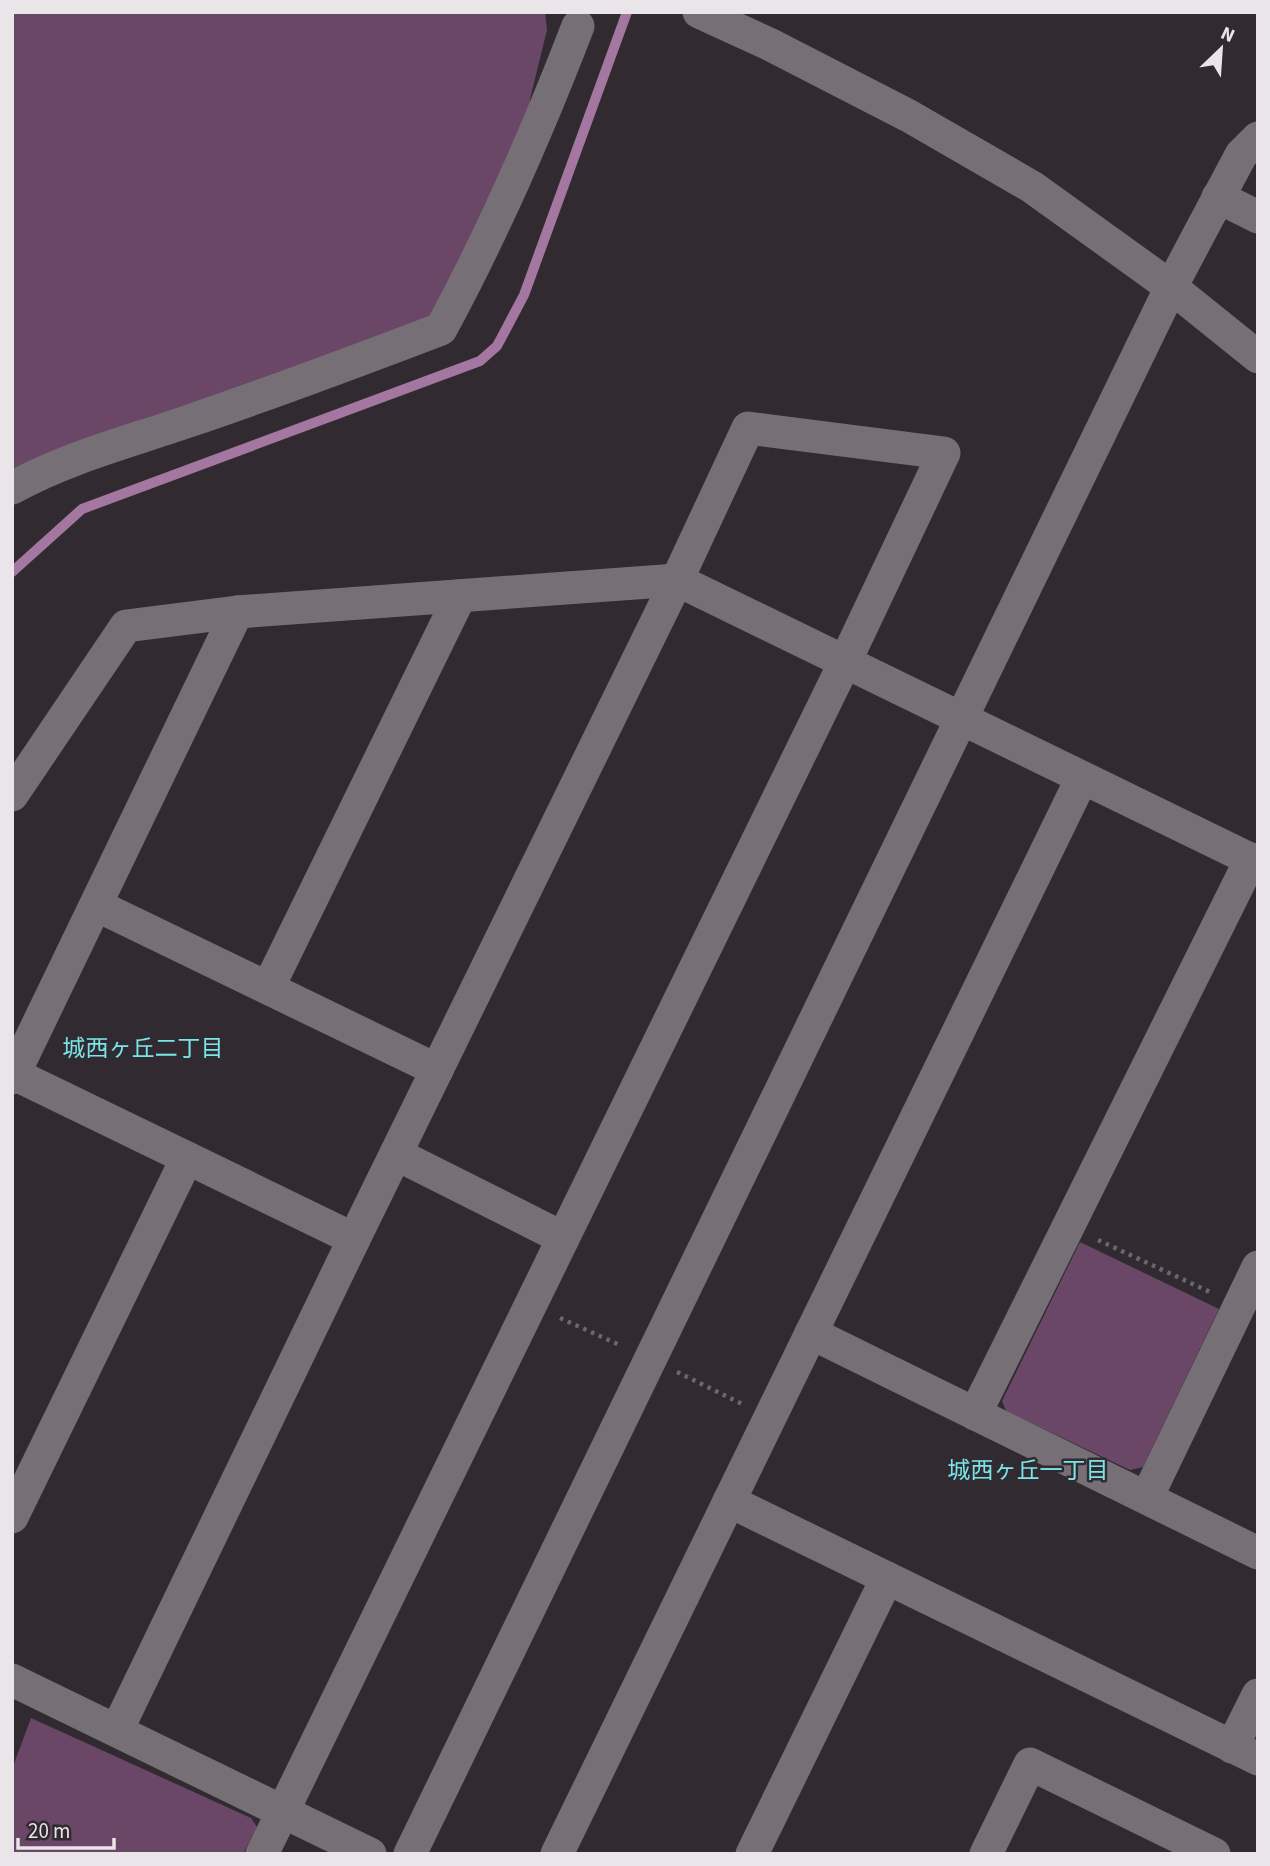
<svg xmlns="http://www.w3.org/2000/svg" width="1270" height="1866" viewBox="0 0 1270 1866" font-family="'Source Sans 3','Noto Sans JP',sans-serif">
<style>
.green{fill:#6a4667}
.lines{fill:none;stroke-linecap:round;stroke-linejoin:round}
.stream{stroke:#a477a1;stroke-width:10}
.path{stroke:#6d676d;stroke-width:4.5;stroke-dasharray:3.5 5;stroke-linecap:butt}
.minor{stroke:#776f76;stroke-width:33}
.labels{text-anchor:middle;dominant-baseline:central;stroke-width:5;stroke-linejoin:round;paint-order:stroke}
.neighbourhood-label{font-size:23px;fill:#79e5e8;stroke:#312b31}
</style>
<rect width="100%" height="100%" fill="#312b31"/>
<g class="green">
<path d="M12,12H545L547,30L530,99L531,127L431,325L12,479Z"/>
<path d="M1080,1242L1219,1309L1143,1467L1130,1470L1006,1411L1002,1401Z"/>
<path d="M31,1718L251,1818L257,1827L243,1854H12V1769Z"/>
</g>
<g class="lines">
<path class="stream" d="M12,572L82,509L480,361L497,346L524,295L627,12"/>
<g class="path">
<path d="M1098,1240L1210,1292"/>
<path d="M560,1318L622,1346"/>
<path d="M677,1372L742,1404"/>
</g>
<g class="minor">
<path d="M699,12L769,44L909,116L1032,187L1171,287L1258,357"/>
<path d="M1218,197L1258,217"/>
<path d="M12,488C66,458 128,442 186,422C272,393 357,361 441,329C494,231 538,130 578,26"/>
<path d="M12,795L126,626L237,612L677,580L1258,863"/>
<path d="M96,905L437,1070"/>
<path d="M268,988L460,596"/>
<path d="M14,1074L354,1239"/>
<path d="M12,1078L237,612"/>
<path d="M396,1154L563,1238"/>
<path d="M811,1333L1258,1553"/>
<path d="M975,1414L1251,859"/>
<path d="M1147,1497L1258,1267"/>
<path d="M729,1501L1258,1759"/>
<path d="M12,1517L187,1158"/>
<path d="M12,1680L370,1854"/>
<path d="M117,1730L354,1239L677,580L748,428L944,453L845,662L262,1854"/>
<path d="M1232,1747L1258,1695"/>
<path d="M410,1854L1171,287L1241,155L1258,138"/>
<path d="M557,1854L1082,778"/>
<path d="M752,1854L887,1578"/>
<path d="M986,1854L1030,1764L1214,1854"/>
</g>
</g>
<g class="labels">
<g class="neighbourhood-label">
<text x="143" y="1048">城西ヶ丘二丁目</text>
<text x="1028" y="1470">城西ヶ丘一丁目</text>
</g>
</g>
<rect width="1270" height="1866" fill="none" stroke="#e9e5e9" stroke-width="28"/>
<g transform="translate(1221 49) rotate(25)" stroke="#312b31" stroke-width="5" paint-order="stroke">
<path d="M0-5L12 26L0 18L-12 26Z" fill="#e9e5e9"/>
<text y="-10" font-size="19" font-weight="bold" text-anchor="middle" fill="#e9e5e9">N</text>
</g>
<path d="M18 1838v10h96v-10" fill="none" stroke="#e9e5e9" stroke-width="3.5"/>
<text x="28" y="1838" font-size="21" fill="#e9e5e9" stroke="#312b31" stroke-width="5" paint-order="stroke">20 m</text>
</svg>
